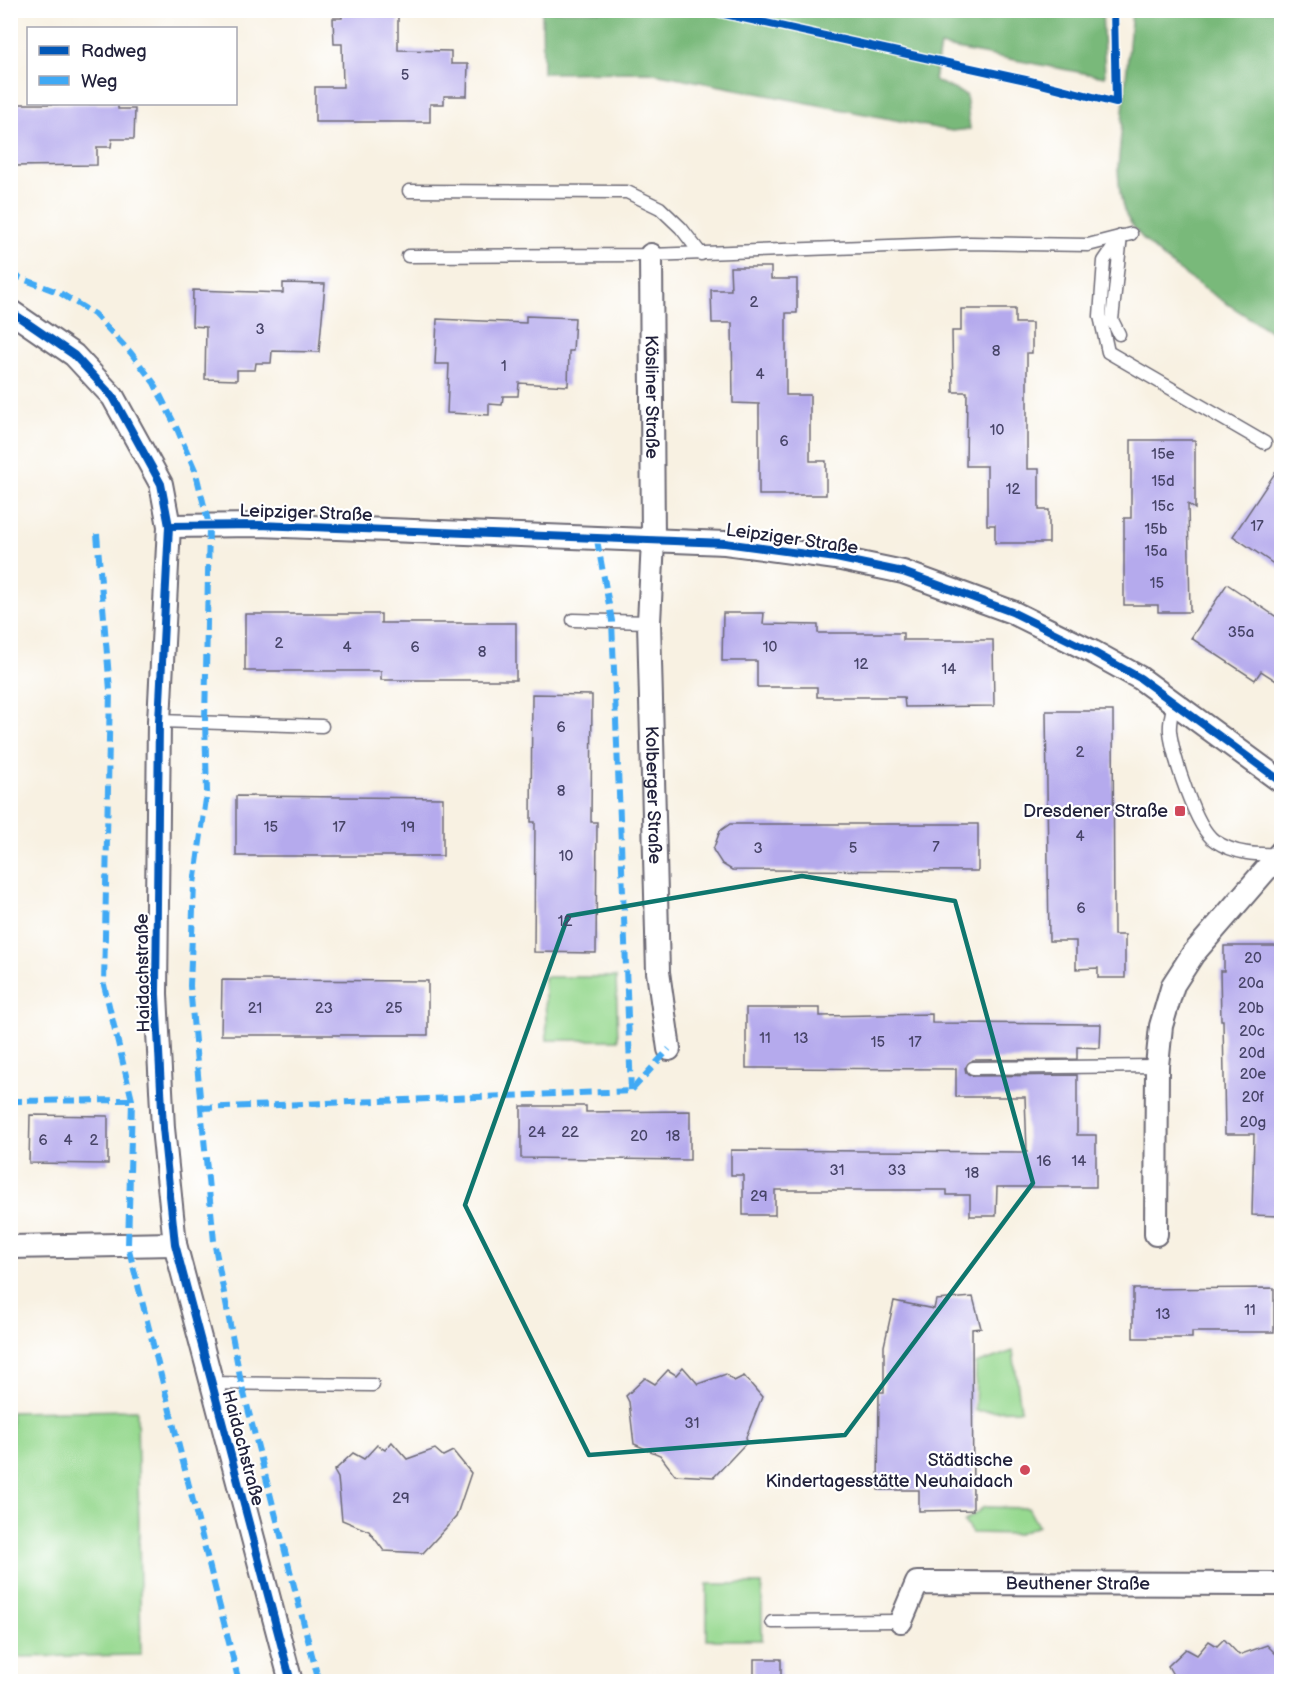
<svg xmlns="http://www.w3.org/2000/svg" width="1292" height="1692" viewBox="0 0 1292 1692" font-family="'Balsamiq Sans',sans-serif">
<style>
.green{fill:#97d990;stroke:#5c7e66;stroke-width:1.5}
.forest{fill:#79b97a;stroke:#4e6e5a;stroke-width:1.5}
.building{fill:#b5aaed}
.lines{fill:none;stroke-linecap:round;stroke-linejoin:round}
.lane-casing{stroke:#6d6a75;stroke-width:15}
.street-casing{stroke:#6d6a75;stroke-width:26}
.lane{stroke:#fff;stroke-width:12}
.street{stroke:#fff;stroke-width:22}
.quiet{stroke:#3fa9f5;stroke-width:6;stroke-dasharray:12 6;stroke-linecap:butt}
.cycleway-casing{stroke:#fff;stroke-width:11}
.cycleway{stroke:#0057b8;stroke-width:8}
.marked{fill:none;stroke:#0f766e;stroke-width:4.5;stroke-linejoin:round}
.poi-dot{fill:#d1495b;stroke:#fff;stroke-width:2}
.labels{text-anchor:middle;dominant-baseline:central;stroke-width:4.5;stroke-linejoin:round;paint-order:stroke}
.number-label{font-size:15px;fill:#474468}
.street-label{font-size:18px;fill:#22223b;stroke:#fff}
.poi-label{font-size:18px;fill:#22223b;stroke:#fff;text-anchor:end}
</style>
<rect width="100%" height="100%" fill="#fff"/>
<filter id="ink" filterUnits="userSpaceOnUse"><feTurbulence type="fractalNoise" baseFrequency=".0167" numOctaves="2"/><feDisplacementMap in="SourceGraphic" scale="12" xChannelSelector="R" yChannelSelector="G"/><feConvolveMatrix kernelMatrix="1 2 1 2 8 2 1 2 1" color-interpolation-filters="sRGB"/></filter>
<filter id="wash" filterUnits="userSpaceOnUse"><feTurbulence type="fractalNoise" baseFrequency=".008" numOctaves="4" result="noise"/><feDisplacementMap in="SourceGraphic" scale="24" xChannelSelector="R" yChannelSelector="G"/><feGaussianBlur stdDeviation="1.35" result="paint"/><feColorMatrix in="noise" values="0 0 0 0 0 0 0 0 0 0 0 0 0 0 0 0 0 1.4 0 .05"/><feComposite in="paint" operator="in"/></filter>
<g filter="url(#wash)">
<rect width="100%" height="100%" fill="#f8f1e2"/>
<g class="green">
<path d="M544,977H616L618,1040H547Z"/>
<path d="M1013,1351L1021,1410L975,1411L976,1364Z"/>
<path d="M137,1410L141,1655L11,1657V1412Z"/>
<path d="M984,1507L1028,1508L1038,1526L1018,1534L972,1533L964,1522Z"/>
<rect x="707" y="1584" width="55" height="56"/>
</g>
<g class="forest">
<path d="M542,11H1102L1105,77L940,46L934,80L966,95L970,129L952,131L649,72L543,73Z"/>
<path d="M1132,11H1281V338C1240,311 1140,255 1124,210C1119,196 1119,182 1118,168Z"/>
</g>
<g id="blocks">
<g class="building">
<path d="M342,10H398V50L451,51V64H468L467,96H444V104H430V122H315V87H343L342,44H334L333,18H342Z"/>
<path d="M12,104H118V109H135L134,139H112L111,147H97V165L10,166Z"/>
<path d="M730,267H771V279H797V313H786V395H810V461H826V495H759V404L733,403L732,323H712L711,290H731Z"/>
<path d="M283,283L325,284L319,352L272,351L271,363H256L255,370H237V380L205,379L206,327L192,326L193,290L283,293Z"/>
<path d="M961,309H1015V323H1032V353H1027V469H1039V510H1049V543H995V525H987V466H966L967,392H953L952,331H961Z"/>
<path d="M526,316L575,318L573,351H569L568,386L519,383L518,396H503L502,405L489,404V415L447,413L449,364H435L437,319L526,323Z"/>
<path d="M1131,440H1195V509L1188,504L1190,612H1158V605H1124V518H1131Z"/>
<path d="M1281,464V569L1233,536Z"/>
<path d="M1227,584L1281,620V684L1261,671L1255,680L1191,638Z"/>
<path d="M723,613H764L763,624L818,625V633H903V640H993L994,706L905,707L904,697H817V687H757V661H722Z"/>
<path d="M245,614H381V623H516V680H381V671H245Z"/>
<path d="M532,694L592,695L591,822H597L596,953L534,952L535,822H531Z"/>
<path d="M1046,711H1113L1114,935H1125V978H1098V968L1076,969V941H1049Z"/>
<path d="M236,796L443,798V856H236Z"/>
<path d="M730,824H978V871L732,870L722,864L713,850L720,831Z"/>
<path d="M1224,946H1281V1216L1252,1215L1254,1134H1225L1223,1020H1221L1220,971H1224Z"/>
<path d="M222,980L428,981V1035H221Z"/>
<path d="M746,1008H820V1016L932,1014V1023L1101,1024L1100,1048L1077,1047V1059L973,1060L965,1068L966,1073L973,1076L1077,1075V1135H1096V1187H997L996,1216H970V1195H947V1190H775V1215H743V1175H731V1150L1027,1152L1025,1097H956V1069L746,1068Z"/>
<path d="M521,1106H586V1112L690,1111V1160L521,1158Z"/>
<path d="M30,1115L108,1116V1164L29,1163Z"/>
<path d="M1274,1288V1332H1192V1338H1133V1289Z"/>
<path d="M973,1297L981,1328L972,1329L973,1510L919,1511V1490H878L879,1392H884V1346L894,1301L934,1309L936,1300Z"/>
<path d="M683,1367L698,1384L726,1374L734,1381L744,1376L762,1397L746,1437L747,1442L714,1477L675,1475L660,1455L634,1444L629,1402L626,1396L645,1378L655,1384L668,1370L676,1375Z"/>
<path d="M392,1442L407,1459L435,1449L443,1456L453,1451L471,1473L456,1517L423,1553L384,1551L369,1531L342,1520L338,1478L334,1471L353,1453L364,1459L377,1445L385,1450Z"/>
<path d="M1224,1639L1239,1655L1267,1645L1281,1659V1682H1177L1168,1666L1186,1649L1197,1655L1209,1641L1217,1646Z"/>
<rect x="754" y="1659" width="27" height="23"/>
</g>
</g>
</g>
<g filter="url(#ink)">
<use href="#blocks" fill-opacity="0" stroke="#6d6a75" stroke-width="1.5"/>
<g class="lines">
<g class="lane-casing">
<g id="lane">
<path d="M409,191L627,192L660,208L681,228L701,254"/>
<path d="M408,256L651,255L970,243L1088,245L1131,234"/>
<path d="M1119,334L1112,320L1121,236L1104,261L1100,316L1108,352L1265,443"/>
<path d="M573,620L649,622"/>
<path d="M1174,703C1172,712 1169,722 1170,731C1172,754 1196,829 1215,841C1235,854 1256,855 1278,854"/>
<path d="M159,721L322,726"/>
<path d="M973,1068L1157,1066"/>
<path d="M210,1383L373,1385"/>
<path d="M772,1622L901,1621"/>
</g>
</g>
<g class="street-casing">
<g id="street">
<path id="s1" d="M651,255L653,541L649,622L658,972L669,1049"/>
<path d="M10,311L74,355L113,397L161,484L169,526L159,721L156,994L163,1128L175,1244L291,1682"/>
<path d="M169,526L259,525L725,543L836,558L903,572L1012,612L1093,652L1140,678L1282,782"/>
<path d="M1156,1234L1157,1066L1161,1026L1173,985L1193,954L1282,851"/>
<path d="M10,1247L175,1244"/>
<path id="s2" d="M901,1621L917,1583L1282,1584"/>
</g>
</g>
<use href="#lane" class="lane"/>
<use href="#street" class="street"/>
<g class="quiet">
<path d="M10,274L60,293L94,314L131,353L154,383L178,431L195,470L209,525L205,721L207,792L194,884L190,986L201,1108L214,1241L241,1382L319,1682"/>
<path d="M97,534L110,690L104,985L132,1100L128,1246L239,1682"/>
<path d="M597,540L612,621L631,1091"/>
<path d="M10,1101L132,1100"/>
<path d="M201,1108L631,1091L669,1049"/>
</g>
<g class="cycleway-casing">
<g id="cycleway">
<path d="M706,10L1026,80L1116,103L1114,10"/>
<path d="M10,311L74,355L113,397L161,484L169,526L159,721L156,994L163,1128L175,1244L291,1682"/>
<path d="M169,526L259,525L725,543L836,558L903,572L1012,612L1093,652L1140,678L1282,782"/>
</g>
</g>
<use href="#cycleway" class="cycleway"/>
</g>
</g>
<path class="marked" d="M802,876L955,901L1033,1183L845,1435L589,1455L465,1205L568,916Z"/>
<g class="poi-dot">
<rect x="1174" y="805" width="12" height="12" rx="3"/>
<circle cx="1025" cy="1470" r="6"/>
</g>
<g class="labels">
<g class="number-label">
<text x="405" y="75">5</text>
<text x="754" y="302">2</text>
<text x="260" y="329">3</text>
<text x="996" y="351">8</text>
<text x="504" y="366">1</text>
<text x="760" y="374">4</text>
<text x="997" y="430">10</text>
<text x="784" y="441">6</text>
<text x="1163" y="454">15e</text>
<text x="1163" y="481">15d</text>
<text x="1013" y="489">12</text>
<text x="1163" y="506">15c</text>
<text x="1257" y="526">17</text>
<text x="1156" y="529">15b</text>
<text x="1156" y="551">15a</text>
<text x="1157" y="583">15</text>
<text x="1241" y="632">35a</text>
<text x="279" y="643">2</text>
<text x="347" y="647">4</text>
<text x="415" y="647">6</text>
<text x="770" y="647">10</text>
<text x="482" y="652">8</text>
<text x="861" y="664">12</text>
<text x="949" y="669">14</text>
<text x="561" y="727">6</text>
<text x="1080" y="752">2</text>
<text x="561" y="791">8</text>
<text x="271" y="827">15</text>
<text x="339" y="827">17</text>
<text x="408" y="827">19</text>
<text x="1080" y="836">4</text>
<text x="936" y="847">7</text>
<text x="758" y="848">3</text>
<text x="853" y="848">5</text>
<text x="566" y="856">10</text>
<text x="1081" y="908">6</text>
<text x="565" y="921">12</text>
<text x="1253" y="958">20</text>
<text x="1251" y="983">20a</text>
<text x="255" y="1008">21</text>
<text x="324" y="1008">23</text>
<text x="394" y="1008">25</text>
<text x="1251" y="1008">20b</text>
<text x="1252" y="1031">20c</text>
<text x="765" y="1038">11</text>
<text x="801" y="1038">13</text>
<text x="878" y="1042">15</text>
<text x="915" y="1042">17</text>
<text x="1252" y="1053">20d</text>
<text x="1253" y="1074">20e</text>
<text x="1253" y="1097">20f</text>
<text x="1253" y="1122">20g</text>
<text x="537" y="1132">24</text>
<text x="570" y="1132">22</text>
<text x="639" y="1136">20</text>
<text x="673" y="1136">18</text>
<text x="43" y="1140">6</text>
<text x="68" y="1140">4</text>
<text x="94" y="1140">2</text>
<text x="1044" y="1161">16</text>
<text x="1079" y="1161">14</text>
<text x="837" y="1170">31</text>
<text x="897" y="1170">33</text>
<text x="972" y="1173">18</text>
<text x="759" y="1196">29</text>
<text x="1250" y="1310">11</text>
<text x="1163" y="1314">13</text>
<text x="692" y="1423">31</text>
<text x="401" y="1498">29</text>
</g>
<g class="street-label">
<text stroke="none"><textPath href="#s1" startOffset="142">Kösliner Straße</textPath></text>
<text transform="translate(306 513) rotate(2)">Leipziger Straße</text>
<text transform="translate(792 539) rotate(8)">Leipziger Straße</text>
<text stroke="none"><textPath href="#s1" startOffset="540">Kolberger Straße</textPath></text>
<text transform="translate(143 973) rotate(-91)">Haidachstraße</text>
<text transform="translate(243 1448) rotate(75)">Haidachstraße</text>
<text stroke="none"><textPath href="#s2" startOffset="202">Beuthener Straße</textPath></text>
</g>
<g class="poi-label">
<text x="1168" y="811">Dresdener Straße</text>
<text x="1013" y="1460">Städtische<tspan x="1013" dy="21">Kindertagesstätte Neuhaidach</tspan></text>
</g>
</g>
<rect width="1292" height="1692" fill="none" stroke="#fff" stroke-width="36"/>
<rect x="27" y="27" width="210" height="78" fill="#ffffff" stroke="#a7a7b1" stroke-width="1.5"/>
<rect x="39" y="46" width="30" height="9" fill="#0057b8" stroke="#a7a7b1" stroke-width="1.5"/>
<text x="81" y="57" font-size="18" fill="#22223b">Radweg</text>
<rect x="39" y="76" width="30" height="9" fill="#3fa9f5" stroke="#a7a7b1" stroke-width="1.5"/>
<text x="81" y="87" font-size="18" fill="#22223b">Weg</text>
</svg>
